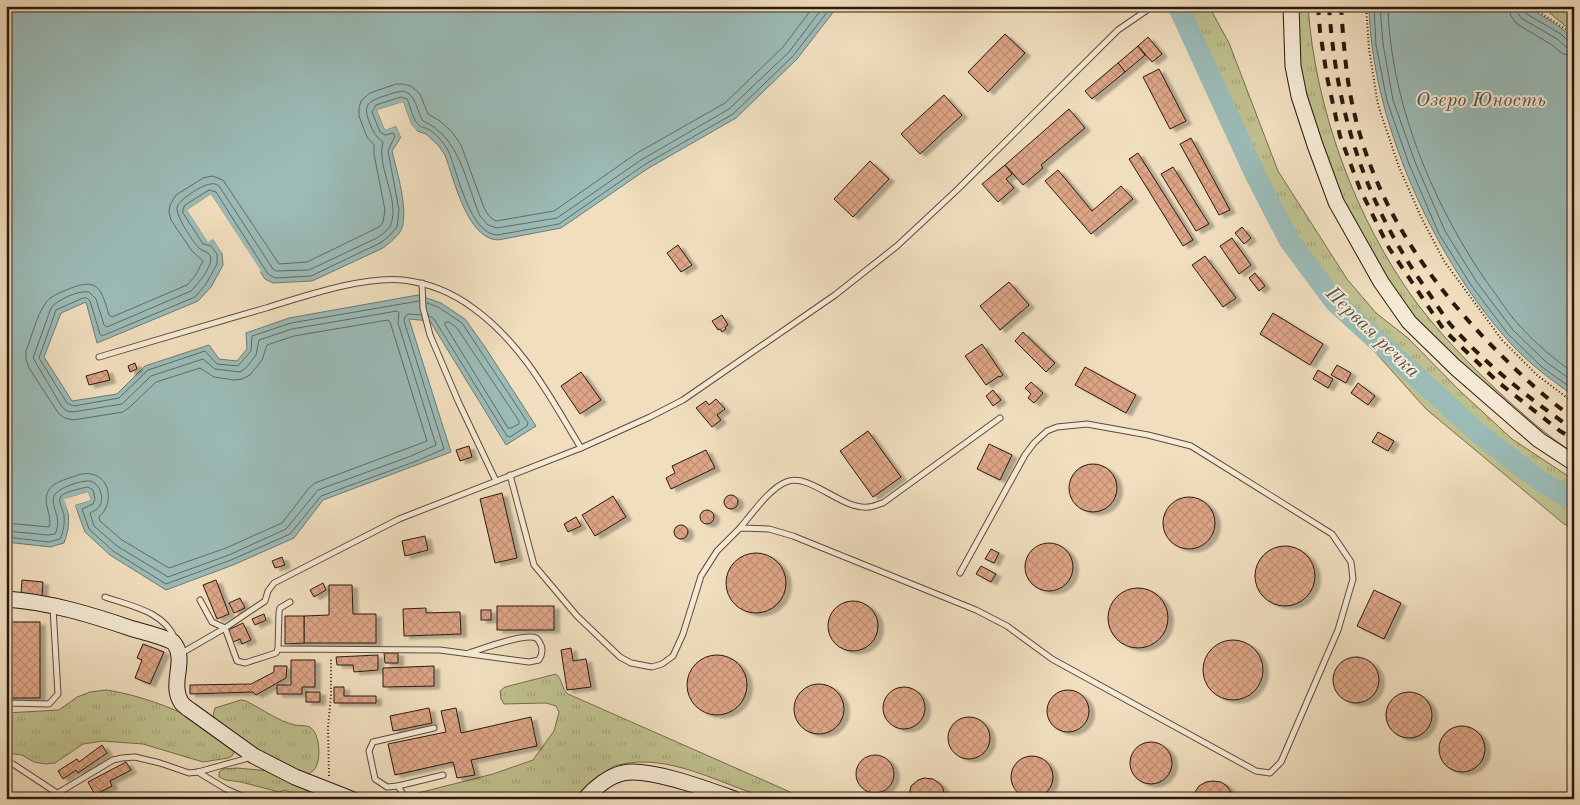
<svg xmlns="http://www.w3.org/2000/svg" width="1580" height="805" viewBox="0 0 1580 805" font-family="'Old Standard TT',serif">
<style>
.grass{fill:url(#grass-tufts);stroke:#766c4e}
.park{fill:url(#park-dots);stroke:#766c4e}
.water{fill:#9bbbb7;stroke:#6f7a74}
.pier{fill:#f0debe}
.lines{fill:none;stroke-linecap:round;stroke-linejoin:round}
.shore{stroke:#646a63;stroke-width:1}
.river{stroke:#9bbbb7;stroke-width:21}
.building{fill:url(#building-cross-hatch);stroke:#2c190f;filter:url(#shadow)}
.lane-casing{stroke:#5d4a3b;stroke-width:7}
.secondary-casing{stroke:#2c190f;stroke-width:17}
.path{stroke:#2c190f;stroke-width:2;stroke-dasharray:1 2.5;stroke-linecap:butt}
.lane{stroke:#f5ead5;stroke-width:5}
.secondary{stroke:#f5ead5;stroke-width:15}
.rail{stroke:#2c190f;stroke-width:4;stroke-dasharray:9 9;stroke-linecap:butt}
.labels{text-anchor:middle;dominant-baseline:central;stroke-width:4;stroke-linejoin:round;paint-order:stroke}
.water-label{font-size:20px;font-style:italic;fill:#53524a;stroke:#f5ead5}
</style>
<defs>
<pattern id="grass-tufts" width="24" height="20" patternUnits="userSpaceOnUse" patternTransform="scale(1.25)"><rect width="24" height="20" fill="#bfc08e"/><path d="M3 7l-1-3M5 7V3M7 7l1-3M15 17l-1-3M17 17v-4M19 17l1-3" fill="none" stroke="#a4a479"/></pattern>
<pattern id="park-dots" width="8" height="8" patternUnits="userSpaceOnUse" patternTransform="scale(1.25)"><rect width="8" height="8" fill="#bfc08e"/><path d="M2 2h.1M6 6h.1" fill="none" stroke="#a4a479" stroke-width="1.8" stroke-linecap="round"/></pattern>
<pattern id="building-cross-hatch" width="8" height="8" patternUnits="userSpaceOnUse" patternTransform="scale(1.25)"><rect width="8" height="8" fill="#dda586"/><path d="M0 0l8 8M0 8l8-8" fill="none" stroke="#be8d72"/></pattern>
<filter id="shadow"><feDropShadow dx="5.5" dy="3" stdDeviation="1" flood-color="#0004"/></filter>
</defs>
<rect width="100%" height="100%" fill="#f0debe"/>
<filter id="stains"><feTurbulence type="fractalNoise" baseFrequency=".004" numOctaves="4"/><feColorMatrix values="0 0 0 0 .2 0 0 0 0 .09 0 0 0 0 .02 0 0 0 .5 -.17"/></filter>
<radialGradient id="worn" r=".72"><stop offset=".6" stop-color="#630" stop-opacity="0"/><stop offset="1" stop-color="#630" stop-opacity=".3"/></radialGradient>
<g class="grass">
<path d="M1185,6H1206L1212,12L1229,43L1278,171L1347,279L1376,313L1408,338L1459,390L1512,439L1574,480V528L1564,524L1426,409L1350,324L1289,252L1222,102L1180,17L1179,12Z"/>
<path d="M1294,6H1308C1315,108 1355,219 1416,302C1441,335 1470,365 1501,394C1524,415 1547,436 1574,453V461L1553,447L1408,315L1339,202L1296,66Z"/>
<path d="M556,674C563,680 561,688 568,694L806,799C795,799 780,801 768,798C721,785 670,752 618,765C607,767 585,789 578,799H418V793L493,774L533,760L554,731L559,712L556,706L546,703L504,704L501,699L500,691L505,687Z"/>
<path d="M106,690C127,693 150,700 170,708C193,716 213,734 233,748L234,752L232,756L228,758L203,762L143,744L103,741L83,744L55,763L45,764L34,762L22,755L6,753V713L59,710L77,697L90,692Z"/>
<path d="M241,700L246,701C262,709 278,721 295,725C300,726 306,725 310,727C320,733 321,758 316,767C314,771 311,772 308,775C285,766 221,736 213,715L215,708Z"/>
<path d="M237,768L270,771L333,799H304L285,790L279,792L241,782L226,780L219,777V772L223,769Z"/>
</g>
<path class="park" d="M1539,6H1574V33L1546,10Z"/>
<g class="water">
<path d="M6,6H838L797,59L736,118L647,169L561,228L498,240C467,239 454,179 445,155L438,145L426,134L417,131L411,124L403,102L377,110L385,130L396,126L401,137L392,151C397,172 408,207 402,228C399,236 389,243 383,248L312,281L273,283L265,279L211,194L187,210L208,241L213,239L222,253L223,265L211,287L198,301L97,343L86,302L61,313L44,357L72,401L117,394L145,366L209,345L219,359L237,361L247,349L246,333L289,318L418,295L441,303L465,319L485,347L536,426L506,445L430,321L409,319L451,452L323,500L294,538L233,565L166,590L110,555L85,532L75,505L91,500L88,492L65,499C70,516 70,527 64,543L50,547L6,542Z"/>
<path d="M1369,6H1523C1541,14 1559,25 1574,39V396C1549,378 1525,361 1505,337C1432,254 1371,118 1369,6Z"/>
</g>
<g class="pier">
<path d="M403,102L411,124L417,131L415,132L409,125L402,105L380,112L386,127L396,123L398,124L403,136L401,137L396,126L385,130L377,110Z"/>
<path d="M211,194L261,271L258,273L211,198L191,210L208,238L212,236L215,237L224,251L222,253L213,239L208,242L187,210Z"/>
<path d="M88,492L91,500L75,505L77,512L75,513L73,504L88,498L87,495L68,501L72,514H69L64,499Z"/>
</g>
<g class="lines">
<g class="shore">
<path d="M1374,6L1376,45L1387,101L1409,164L1439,234L1471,285L1508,334L1542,367L1574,390"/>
<path d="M1380,6L1383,44L1393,100L1415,162L1445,231L1476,281L1513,330L1546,362L1574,382"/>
<path d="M1388,6C1390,106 1438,217 1497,296C1504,306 1511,317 1520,326C1536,344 1554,359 1574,373"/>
<path d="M1509,6L1511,16L1517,24L1552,45L1563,54L1574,56"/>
<path d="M1516,6L1518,13L1521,18L1557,39L1566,47L1574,49"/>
<path d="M1523,6L1525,13L1561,34L1569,42H1574"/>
<path d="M419,301L291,323L252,336L251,351L238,366L217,364L205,351L148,370L119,398L74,406L67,403L39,358L56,310L83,298H87L90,301L100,334L102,336L195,297L206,284L217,264V254L211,246L203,244L183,213V209L185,205L209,190L216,192L268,274L275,278L311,276L380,243L388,237L397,227L399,210L388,151L395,136L393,133L385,135L380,132L372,112L376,105L401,97L407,99C411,107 412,118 418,124C421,128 424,127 428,129C437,134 447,146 450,155C458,176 471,234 497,235L559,224L644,165L733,114L793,56L832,6"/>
<path d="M427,303L438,307L462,323L528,423L527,426L510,437L507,436L434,319L429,316"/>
<path d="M446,322H449L457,328L519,421V424L511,428H508L445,325Z"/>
<path d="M6,523L49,527C53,515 41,502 49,490C53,483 61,481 69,478C76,476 84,472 91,474C112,478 113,505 99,517L100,521L122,540L169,568L226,548L282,523L309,488L315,483L427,441L390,322L388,320L294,336L267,345L262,360L250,375L242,379L234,380L214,377L200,368L156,382L130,407L123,412L73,420L65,418L59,414L29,368L26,359V351C32,336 36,317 45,304C49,297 57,294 64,291C96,277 100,284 109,315L112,317L187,285L195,276L203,261L192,251L171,220L169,212L170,205L176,195L203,178L212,176L223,180L279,264L307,262L379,227L383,222L385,210L374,154V145L367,137L359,116V108L361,101L370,93L396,84H403L411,86L420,94L428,114L440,121L452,132L461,145L483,205C486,212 489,218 496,221L554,211L637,153L725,103L783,47L814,6"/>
<path d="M6,531L48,535L55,534C63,518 50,507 54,496C57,488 82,480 90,481C100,483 105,499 99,507C97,510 93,511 90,513L94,526L117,546L168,577L229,555L286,529L318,490L411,456L436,445L398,323L399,313L397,311L292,329L259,340L256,355L246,368L240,372L215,369L203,359L151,376L122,404L73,412L67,411L62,407L33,358L51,308C57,300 78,290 89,292L96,299L104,325L107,327L191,291C197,285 217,262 209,254C206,251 202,251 199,248C192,241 176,216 177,207C180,199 203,184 211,184C215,183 215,184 219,186L273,269L276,271L309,270L377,238C382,234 389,230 391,224C400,199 376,167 383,142C376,137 374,133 370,124C363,106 366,102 384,96C390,94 396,92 403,91C417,94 416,111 423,121C460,137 466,183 480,216L488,225L497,228L557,218L641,160L729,109L789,52L824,6"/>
<path d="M6,537L49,542L60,539C63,532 65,524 64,516C64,510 57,502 61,496C64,492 82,488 88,487L93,490L95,499L93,504L82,509L89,529L113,551L166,584L231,560L290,534L321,496L414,462L444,449L404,321L405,317L408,314L421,315"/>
</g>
<path class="river" d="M1178,6L1256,176L1289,240L1335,302L1477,432L1540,481L1574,501"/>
</g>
<g class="building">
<path d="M1005,34L1025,53L988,92L968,72Z"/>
<path d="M1148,37L1162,54L1152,62L1138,46Z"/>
<path d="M1138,46L1145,55L1125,72L1118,63Z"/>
<path d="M1118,63L1125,72L1092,99L1085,91Z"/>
<path d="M1159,69L1186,121L1170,129L1143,77Z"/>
<path d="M944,95L962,115L920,154L901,134Z"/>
<path d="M1069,109L1085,128L1041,165L1043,168L1023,185L1005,165Z"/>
<path d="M1191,138L1230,210L1219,215L1180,144Z"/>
<path d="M1138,153L1193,240L1183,246L1129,159Z"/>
<path d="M870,161L889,179L853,217L834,199Z"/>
<path d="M1005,165L1012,174L1006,179L1014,188L998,202L982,184Z"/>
<path d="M1173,167L1209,224L1196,231L1161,174Z"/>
<path d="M1058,170L1092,211L1121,186L1133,199L1091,234L1045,181Z"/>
<path d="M1242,227L1251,238L1244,244L1235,233Z"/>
<path d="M1232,238L1251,265L1239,274L1220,246Z"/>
<path d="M678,245L692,265L681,272L667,253Z"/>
<path d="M1205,256L1236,298L1223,307L1192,265Z"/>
<path d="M1255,273L1265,286L1259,291L1249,278Z"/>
<path d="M1009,282L1029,305L1000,330L980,306Z"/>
<path d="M1273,313L1323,344L1310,365L1260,334Z"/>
<path d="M722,315L728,325L725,327L726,329L722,332L720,329L718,330L712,321Z"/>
<path d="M1023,332L1055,363L1046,372L1015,341Z"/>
<path d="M982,344L1003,375L1000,377L999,376L986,385L965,356Z"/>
<path d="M135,363L137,369L130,372L128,366Z"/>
<path d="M1337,365L1351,373L1346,383L1331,375Z"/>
<path d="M1085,367L1136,395L1126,413L1075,385Z"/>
<path d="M107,370L110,380L89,385L86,376Z"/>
<path d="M1318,370L1333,379L1328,388L1313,379Z"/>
<path d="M581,372L601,400L580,414L561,386Z"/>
<path d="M1031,382L1043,393L1034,403L1028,398L1031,394L1025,388Z"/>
<path d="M1358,383L1375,396L1368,405L1351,393Z"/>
<path d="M993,390L1001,400L993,406L986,396Z"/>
<path d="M716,399L725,409L717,415L721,420L712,427L696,408L706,401L709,405Z"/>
<path d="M868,431L901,477L873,497L840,451Z"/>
<path d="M1378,432L1394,441L1388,451L1372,442Z"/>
<path d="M989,444L1012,455L1000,480L977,469Z"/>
<path d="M469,446L472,457L460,461L456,450Z"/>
<path d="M706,450L715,468L671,489L666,478L675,473L672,466Z"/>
<circle cx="1093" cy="488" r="24"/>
<path d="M502,493L517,558L495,563L480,499Z"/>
<circle cx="731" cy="502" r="7"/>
<path d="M613,496L626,517L595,536L582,515Z"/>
<circle cx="1189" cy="523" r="26"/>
<circle cx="707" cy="517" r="7"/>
<path d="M576,517L581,526L568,532L564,524Z"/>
<circle cx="681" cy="532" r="7"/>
<path d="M425,536L428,550L405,556L402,541Z"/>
<circle cx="1049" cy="567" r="24"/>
<circle cx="1285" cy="576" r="30"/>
<path d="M991,549L999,553L994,563L985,559Z"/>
<circle cx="756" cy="583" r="30"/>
<path d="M282,557L285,565L275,568L272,561Z"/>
<path d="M981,566L996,574L991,582L976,574Z"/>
<path d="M22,580L43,582L42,596L21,594Z"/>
<path d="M216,580L229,614L217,619L203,585Z"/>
<path d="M323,583L326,590L314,597L310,590Z"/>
<path d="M329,585H352L353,614H376V643H304V616L329,615Z"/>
<circle cx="1138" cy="618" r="30"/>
<path d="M1374,590L1401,603L1384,639L1357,626Z"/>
<path d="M240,598L245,608L234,613L229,603Z"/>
<circle cx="853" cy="626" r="25"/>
<rect x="497" y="606" width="57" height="24"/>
<path d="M426,608V613L460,612L461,634L404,636L403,609Z"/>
<rect x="481" y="610" width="10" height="10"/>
<path d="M264,614L266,620L255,625L252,619Z"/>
<path d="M285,616H304V643L285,644Z"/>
<rect x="6" y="622" width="34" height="76"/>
<path d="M243,623L251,640L242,644L240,639L233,642L228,630Z"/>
<circle cx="1233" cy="670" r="30"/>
<path d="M143,644L164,652L150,684L135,678L142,660L137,658Z"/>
<path d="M571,648L573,661L586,659L591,687L567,690L561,650Z"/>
<path d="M384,653H398V663H385Z"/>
<path d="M378,655V670L354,672L353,665H337L336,657Z"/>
<circle cx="717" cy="685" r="30"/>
<circle cx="1356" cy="680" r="23"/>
<path d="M291,660H315V687H302V694H277V685H291Z"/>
<path d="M274,666H287L286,678L256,695L253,692L190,694V685L251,684L274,672Z"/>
<path d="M434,666V686L383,687V668Z"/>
<circle cx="819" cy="709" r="25"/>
<path d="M334,687H344V696H376V703H334Z"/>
<circle cx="904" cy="708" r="21"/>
<circle cx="1068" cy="711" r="21"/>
<circle cx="1409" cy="715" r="23"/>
<rect x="306" y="692" width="14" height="10"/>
<path d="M429,708L432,723L393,731L390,716Z"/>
<path d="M456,708L461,733L531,717L537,746L471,760L475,775L457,778L453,762L395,775L388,744L446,732L441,711Z"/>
<circle cx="969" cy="738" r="21"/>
<circle cx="1462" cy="749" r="23"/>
<circle cx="1151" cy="763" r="21"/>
<path d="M102,745L107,753L78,773L76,770L63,779L58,771L77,759L79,762Z"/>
<circle cx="875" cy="774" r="19"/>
<circle cx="1032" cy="777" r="21"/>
<path d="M126,762L131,770L110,781L112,786L95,795L88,782Z"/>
<path d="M924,778L933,779L939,783L943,788L945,799H908L911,786L918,780Z"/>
<path d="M1213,781L1221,782L1227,786L1231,792L1233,799H1193L1195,792L1199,786L1206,782Z"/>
<path d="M1099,795L1106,796L1113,799H1089Z"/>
</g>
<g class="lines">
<g class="lane-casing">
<g id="lane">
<path d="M422,283L423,308L430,335L458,401L496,481"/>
<path d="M99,357C154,341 210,324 266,308C305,296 363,276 403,280C428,283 453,293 473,308C523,344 550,397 581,448"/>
<path d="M510,475L534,565L577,616L620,657L631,663L652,667L662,664L673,656L683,634L701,576L717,551L740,528L769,529L793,536L976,610L1007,626L1052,659L1256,771L1270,773L1281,762L1338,630L1353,579L1351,562L1332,534L1191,446L1148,435L1087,424L1057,427L1047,431L1034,443L1025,455L960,573"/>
<path d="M740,528C751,515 770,488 786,482C810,472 841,510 868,507C873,507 878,504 883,503L1000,418"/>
<path d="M105,597C130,606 164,611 175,639"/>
<path d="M200,600L212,622L225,628"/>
<path d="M278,649L279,612L280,608L290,602"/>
<path d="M469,653C482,649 524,633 536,638C538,639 540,643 541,645C543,650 542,655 539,660L529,662L440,650L278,649L276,653L245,663L237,661L225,628L265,601L268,591L274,583L399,519L581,448L650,417L683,400L835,295L897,246L958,189L1118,30L1153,6"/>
<path d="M180,654L225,628"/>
<path d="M6,703L49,704L58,694L53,608"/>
<path d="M6,762L13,764L66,799"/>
<path d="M198,772L226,789L249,799"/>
<path d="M398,786L387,787L375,779L369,751L373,742L434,728"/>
<path d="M58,793L113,760L122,758L135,757L160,763L189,773L198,772L252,757"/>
<path d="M406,799L398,786L443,775"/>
</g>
</g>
<g class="secondary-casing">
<g id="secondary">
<path d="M1291,6L1293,66L1299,96L1315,145L1336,202L1381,282L1409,322L1455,367L1539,440L1574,463"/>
<path d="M6,599C50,602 92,615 133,629C147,633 161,636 173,642C188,659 169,683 181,702C183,705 187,708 190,710L254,756L295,777L351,799"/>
<path d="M585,799C594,788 609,776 623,773C648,767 709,790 734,799"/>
</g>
</g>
<g class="path">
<path d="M1366,6L1369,49L1378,105L1399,167L1421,217L1444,261L1502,340L1537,375L1574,403"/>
<path d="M1530,6L1567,30L1574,36"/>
<path d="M329,776L328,727L331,696V659"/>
</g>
<use href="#lane" class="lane"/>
<use href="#secondary" class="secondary"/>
<g class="rail">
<path d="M1318,6L1320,31L1327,77L1340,136L1360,189L1389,248L1444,330L1498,382L1560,431L1574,439"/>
<path d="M1329,6C1336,111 1364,200 1424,286C1433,299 1441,312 1450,324C1486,365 1529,398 1574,430"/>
<path d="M1341,6C1343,35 1345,65 1350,93C1369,194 1421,273 1491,345C1517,371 1543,397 1574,418"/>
</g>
</g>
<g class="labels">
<g class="water-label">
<text x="1481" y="101">Озеро Юность</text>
<text transform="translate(1372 333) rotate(44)">Первая речка</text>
</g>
</g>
<rect width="1580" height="805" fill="none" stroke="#f0debe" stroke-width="25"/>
<rect x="8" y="8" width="1565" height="790" fill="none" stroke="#2c190f" stroke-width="2.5"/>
<rect x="12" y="12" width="1555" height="780" fill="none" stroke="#2c190f"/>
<rect width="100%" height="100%" filter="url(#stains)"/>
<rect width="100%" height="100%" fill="url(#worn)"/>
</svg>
